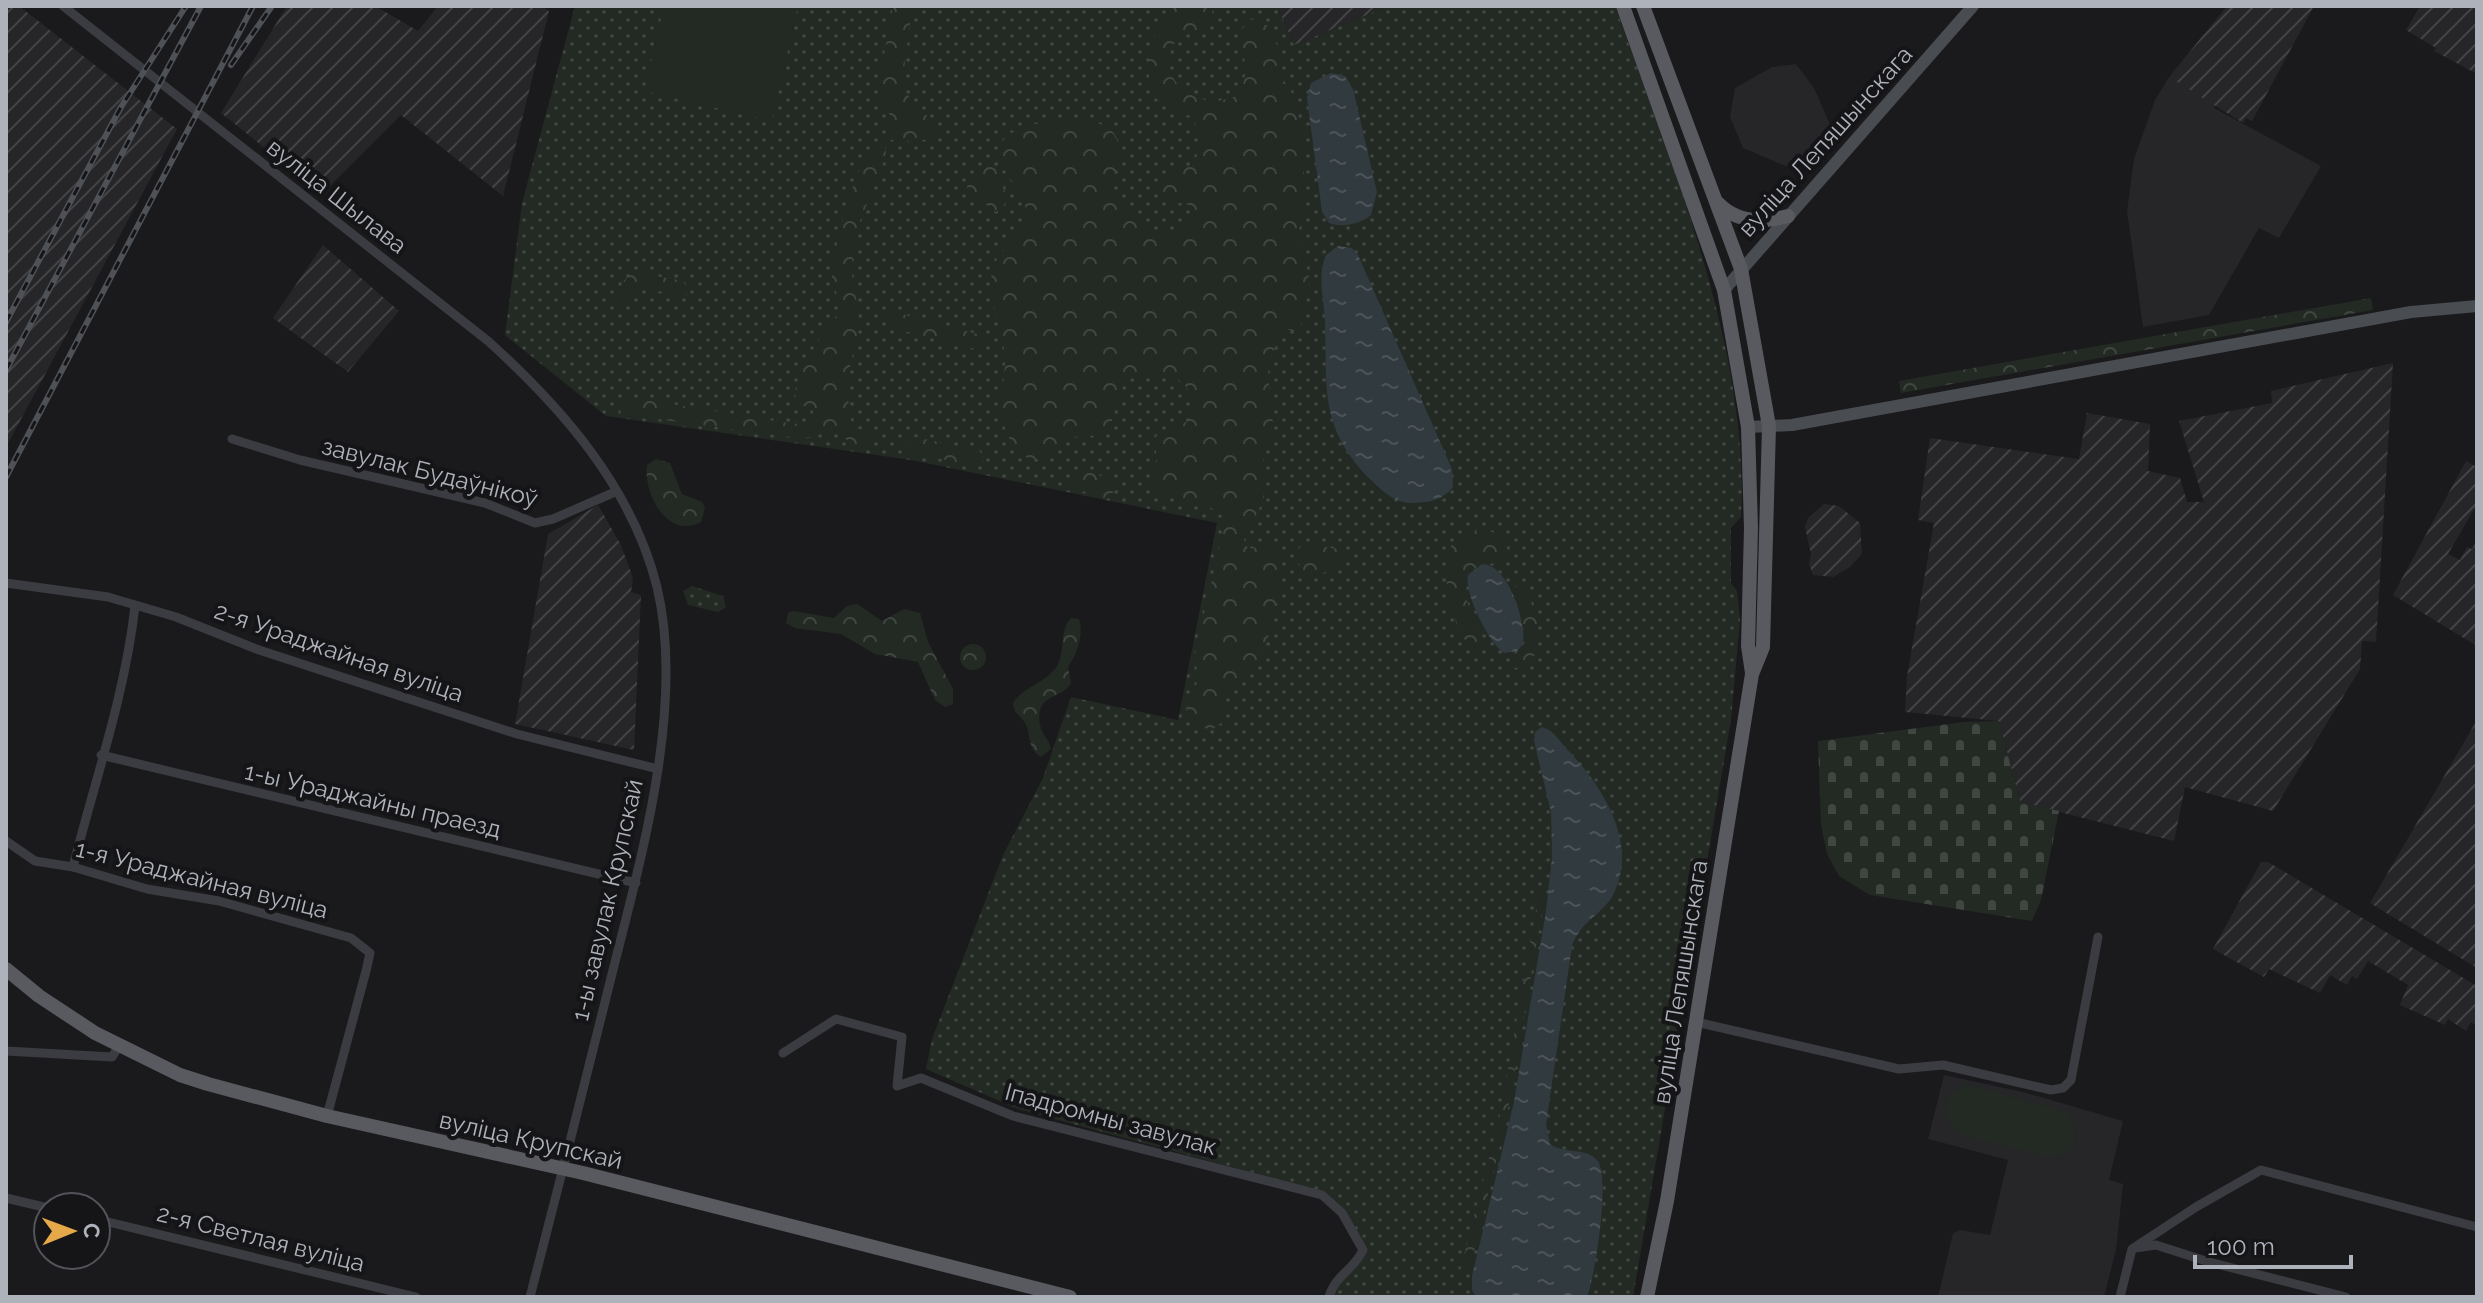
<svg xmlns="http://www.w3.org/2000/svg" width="2483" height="1303" viewBox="0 0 2483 1303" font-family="Raleway,sans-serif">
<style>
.built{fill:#262629}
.industrial{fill:url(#industrial-furrows)}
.grass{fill:url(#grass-dots)}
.forest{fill:url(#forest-crowns)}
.cemetery{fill:url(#cemetery-stones)}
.green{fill:#222a23}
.water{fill:url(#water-ripples)}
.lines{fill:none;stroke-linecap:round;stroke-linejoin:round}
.minor{stroke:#3b3c41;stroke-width:9}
.secondary{stroke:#494c51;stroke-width:12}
.primary{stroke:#585a60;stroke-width:14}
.rail-casing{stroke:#4e5156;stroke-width:6}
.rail{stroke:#151517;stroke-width:3;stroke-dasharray:9;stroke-linecap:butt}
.labels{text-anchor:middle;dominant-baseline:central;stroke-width:8;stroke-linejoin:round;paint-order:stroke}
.street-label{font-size:24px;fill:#aeb2bb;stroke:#151517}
</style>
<defs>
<pattern id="industrial-furrows" width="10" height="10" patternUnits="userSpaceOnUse" patternTransform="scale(2)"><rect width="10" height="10" fill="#262629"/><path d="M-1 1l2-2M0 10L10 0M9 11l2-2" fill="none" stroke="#434346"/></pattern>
<pattern id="grass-dots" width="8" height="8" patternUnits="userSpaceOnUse" patternTransform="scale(2)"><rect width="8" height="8" fill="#222a23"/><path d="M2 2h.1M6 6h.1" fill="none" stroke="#404641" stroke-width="1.8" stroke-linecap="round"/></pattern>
<pattern id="forest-crowns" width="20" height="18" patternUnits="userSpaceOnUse" patternTransform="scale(2)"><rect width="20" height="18" fill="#222a23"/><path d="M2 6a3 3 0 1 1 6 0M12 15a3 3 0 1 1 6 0" fill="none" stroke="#404641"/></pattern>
<pattern id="cemetery-stones" width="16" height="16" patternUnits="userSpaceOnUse" patternTransform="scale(2)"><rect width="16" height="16" fill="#222a23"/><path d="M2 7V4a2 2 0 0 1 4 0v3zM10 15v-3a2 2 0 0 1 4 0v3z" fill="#404641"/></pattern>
<pattern id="water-ripples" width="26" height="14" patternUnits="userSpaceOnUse" patternTransform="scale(2)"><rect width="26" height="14" fill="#313a3f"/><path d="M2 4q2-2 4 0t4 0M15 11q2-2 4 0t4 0" fill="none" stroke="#4c5459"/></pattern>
</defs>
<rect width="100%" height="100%" fill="#1a1a1c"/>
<g class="built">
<path d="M1796,64L1814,88L1833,131L1795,170L1743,148L1730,117L1735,88L1772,67Z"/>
<path d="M2169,77L2215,104L2214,108L2321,166L2279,238L2259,228L2209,315L2143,327L2127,211L2134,159L2155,100Z"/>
<path d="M1944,1075L2023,1092L2123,1121L2109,1180L2123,1184L2116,1250L2104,1297H1938L1953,1233L1960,1230L1990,1235L2008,1160L1928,1139Z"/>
</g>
<g class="industrial">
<path d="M6,6H19L177,129L6,447Z"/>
<path d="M287,6H375L418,31L438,6H542L549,11L503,196L401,115L322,194L221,113Z"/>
<path d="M1277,6H1389L1294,45Z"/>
<path d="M2227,6H2314L2252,121L2246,118L2243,123L2169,77Z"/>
<path d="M2420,6H2477V74L2434,51L2436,48L2406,30Z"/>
<path d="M323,245L399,311L348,372L273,318Z"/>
<path d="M2393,363L2376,642L2362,641L2360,669L2273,811L2185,787L2174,841L2020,802L1999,721L1905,712L1907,676L1934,523L1918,520L1930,438L2079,459L2087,413L2150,424L2148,471L2180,478L2187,502H2204L2179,421L2272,403L2271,391Z"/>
<path d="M2466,461L2477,467V504L2448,554L2460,560L2467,547L2472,549L2477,540V646L2393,595Z"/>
<path d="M1824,504L1839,506L1860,523L1862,554L1850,567L1833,577L1813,575L1809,564L1811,554L1805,527L1808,518Z"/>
<path d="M598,505L621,545L633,578L631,592L641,595L634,750L515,724L548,534Z"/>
<path d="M2477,720V968L2370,903Z"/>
<path d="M2261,862H2268L2477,986V1026L2471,1022L2466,1031L2448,1019L2445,1025L2400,1005L2408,985L2368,961L2357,979L2352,976L2347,985L2330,975L2320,993L2269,969L2264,977L2213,949Z"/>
</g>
<g class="grass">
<path d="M575,6H1277L1294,45L1389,6H1615C1671,162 1750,350 1741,517L1731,528V583L1737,591L1740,619L1731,720L1633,1297H1327L1361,1249L1324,1192L1018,1109L926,1069L932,1039L1003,855L1043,778L1071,697L1178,720L1217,523L911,460L606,416L505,335L522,203Z"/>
<path d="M692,586L723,596L726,607L718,612L688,605L683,591Z"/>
</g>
<g class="forest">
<path d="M893,6L912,8L902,85L916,109L936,121L939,130L930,140C917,138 897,145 888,138L890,115L878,96V87Z"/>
<path d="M1172,6H1212L1213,20L1209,28L1179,37C1146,77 1202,118 1241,93L1246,70L1240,31L1252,19L1269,26L1277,45L1279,73L1292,93L1302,128L1305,199L1299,231L1310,282L1301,326L1294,331L1280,328L1268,373L1273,424L1263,463L1264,499L1244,539L1248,549L1268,545L1278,551C1289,581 1269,648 1250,673C1243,684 1231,690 1223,700L1221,723L1212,730L1192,725L1186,711L1198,680L1195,653L1222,535V516L1210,507L1157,494L1148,480L1156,463V436L1188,421C1197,405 1192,388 1176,378L1134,377C1110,391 1121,418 1103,435L1072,437L1041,460L1025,457C1013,448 1007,436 1003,422C998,401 1005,382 1005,361C1005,331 987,302 992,271C997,248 1024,239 1026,215C1028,189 991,168 1001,144C1011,119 1102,109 1115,135C1125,156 1110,180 1114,201L1134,208L1147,234C1162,235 1186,230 1194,217L1190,205L1164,200L1156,188L1161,175L1193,165L1200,148L1194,118L1158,101C1139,72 1151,31 1172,6Z"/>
<path d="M878,142L885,145L886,156L860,221L851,268L860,323L850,367L848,415L856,428L871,433L869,445L858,446L831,431L805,439L621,414L619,405L628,397L794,424L813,420V411L796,401C791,374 818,351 824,326L842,312C843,299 832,290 832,277C832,252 857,154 878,142Z"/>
<path d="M988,165L996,169L1006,195L1005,204L996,212L967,188L968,177Z"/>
<path d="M635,272L683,281L690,292L679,299L654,289L642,290L622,311L617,307C616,294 622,277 635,272Z"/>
<path d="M2371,298L2373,310L1901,393L1899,381Z"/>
<path d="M894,312L981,335L989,345L979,350L888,327L884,317Z"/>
<path d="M915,437L980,451L984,463L975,466L912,453L905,442Z"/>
<path d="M656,459L670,463L682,494L702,502L705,508L701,522C667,540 643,493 647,465Z"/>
<path d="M1088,470L1112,481L1115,489L1111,496L1103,498L1073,488L1070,481L1073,473Z"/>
<path d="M1482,528L1502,536L1509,553L1501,564L1481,563L1465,578C1461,599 1477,622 1484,643L1479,653C1453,641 1436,566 1453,543Z"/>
<path d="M1309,545L1340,549L1344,561L1320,575L1304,574L1295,556L1300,547Z"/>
<path d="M1520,586C1538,603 1550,658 1520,669L1513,667L1511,660L1527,640L1512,593L1514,587Z"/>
<path d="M857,604L882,621L904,609L920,613L928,642L953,689V704L945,707L935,700L918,662L875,654L841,634L795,628L786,623L788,613L793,611L834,618L847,606Z"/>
<path d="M1071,618L1079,619C1084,635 1077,654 1068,667L1071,683C1063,699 1034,693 1040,725C1042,735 1049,739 1051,749L1041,757C1028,748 1031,740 1027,727C1023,716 1014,716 1013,703C1023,687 1046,683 1057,666C1066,651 1059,629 1071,618Z"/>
<circle cx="973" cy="657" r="13"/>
<path d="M1539,893L1544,899L1506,1121L1469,1272L1462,1278L1460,1271L1500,1115Z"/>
</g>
<path class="cemetery" d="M1999,721L2020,802L2059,811L2041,900L2032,921L1870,895L1839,876L1827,854L1821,825L1818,741L1964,722Z"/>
<g class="green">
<path d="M664,6H798L772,121L644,91Z"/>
<path d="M1966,1084L2066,1112L2074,1123L2075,1143L2068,1153L2049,1157L1960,1135L1951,1127L1945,1108L1951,1094Z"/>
</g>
<g class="water">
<path d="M1331,73L1345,76L1353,89L1377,192L1371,215C1360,224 1343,228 1329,223L1322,212L1307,98L1311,83Z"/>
<path d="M1338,246L1352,248L1358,255L1452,469L1453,487C1443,500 1430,502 1414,503C1397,504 1384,493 1372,481C1319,429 1327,389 1325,322C1324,300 1317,276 1326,255Z"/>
<path d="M1482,564C1508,564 1526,621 1523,644L1517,651L1504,653C1489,644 1464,593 1468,575Z"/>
<path d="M1542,727C1553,730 1558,739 1565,747C1600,783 1639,840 1614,893C1604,914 1580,921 1572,946L1546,1124L1550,1144C1563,1154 1585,1147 1597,1160C1611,1176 1595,1276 1587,1297H1476L1472,1290V1276L1514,1102L1546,911L1552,857L1551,812L1534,741L1535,732Z"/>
</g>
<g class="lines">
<g class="minor">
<path d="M63,6L488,341C562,408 632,487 657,587C687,712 636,875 606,998C581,1098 556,1197 530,1297"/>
<path d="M232,439L300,460L485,503L535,523L553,519L615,492"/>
<path d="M6,583L108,597L176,617L259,650L517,734L658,769"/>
<path d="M101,755L636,883"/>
<path d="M6,841L35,861L73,867L147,889L219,901L351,938L370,953L366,971L327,1116"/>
<path d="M73,867C95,780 125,695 135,606"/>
<path d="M1696,1022L1899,1069L1943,1065L2051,1090L2063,1088L2071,1080L2098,937"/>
<path d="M6,1051L112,1057L119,1046"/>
<path d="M783,1053L836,1019L902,1037L897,1086L921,1078L1013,1116L1322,1195L1342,1213L1363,1250C1354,1270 1335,1275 1329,1297"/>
<path d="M6,1198L48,1208"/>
<path d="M96,1219L416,1297"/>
<path d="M2135,1248L2156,1245L2209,1262L2346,1297"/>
<path d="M2120,1297L2132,1249L2196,1207L2261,1170L2477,1227"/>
</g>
<g class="secondary">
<path d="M1724,290L1973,6"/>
<path d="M1748,427L1792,425L2411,312L2477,306"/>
</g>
<g class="primary">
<path d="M1623,6L1724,290L1748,427L1751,528L1748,646L1752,673"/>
<path d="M1643,6L1741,269L1769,426L1763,647L1752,674L1667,1201L1647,1297"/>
<path d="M1718,203C1737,223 1763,223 1788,216"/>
<path d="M6,969L39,996L95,1033L180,1075L208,1084L327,1116L583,1173L1070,1297"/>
</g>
<g class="rail-casing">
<g id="rail">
<path d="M231,65L272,6"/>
<path d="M6,322L121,107L186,6"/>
<path d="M6,370L201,6"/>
<path d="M6,477L253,6"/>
</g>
</g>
<use href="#rail" class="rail"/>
</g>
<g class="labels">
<g class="street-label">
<text transform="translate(1825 141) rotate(-48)">вуліца Лепяшынскага</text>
<text transform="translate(337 196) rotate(38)">вуліца Шылава</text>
<text transform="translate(430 472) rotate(14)">завулак Будаўнікоў</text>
<text transform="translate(339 652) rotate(19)">2-я Ураджайная вуліца</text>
<text transform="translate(373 800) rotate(13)">1-ы Ураджайны праезд</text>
<text transform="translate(202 879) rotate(14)">1-я Ураджайная вуліца</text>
<text transform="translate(607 900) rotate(-77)">1-ы завулак Крупскай</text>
<text transform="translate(1680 982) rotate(-81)">вуліца Лепяшынскага</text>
<text transform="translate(1111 1119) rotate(15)">Іпадромны завулак</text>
<text transform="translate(531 1140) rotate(13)">вуліца Крупскай</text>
<text transform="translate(261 1238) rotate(14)">2-я Светлая вуліца</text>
</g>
</g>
<rect width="2483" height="1303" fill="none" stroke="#aeb2bb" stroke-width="16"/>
<g transform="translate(72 1231) rotate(89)"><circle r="38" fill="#151517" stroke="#525459" stroke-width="2"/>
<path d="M0-6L14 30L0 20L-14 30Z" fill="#e5a949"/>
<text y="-12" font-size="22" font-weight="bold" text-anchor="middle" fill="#aeb2bb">С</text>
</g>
<path d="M2195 1255v12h156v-12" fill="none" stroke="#aeb2bb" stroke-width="4"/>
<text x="2207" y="1255" font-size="24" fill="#aeb2bb" stroke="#151517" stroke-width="6" paint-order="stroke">100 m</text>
</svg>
